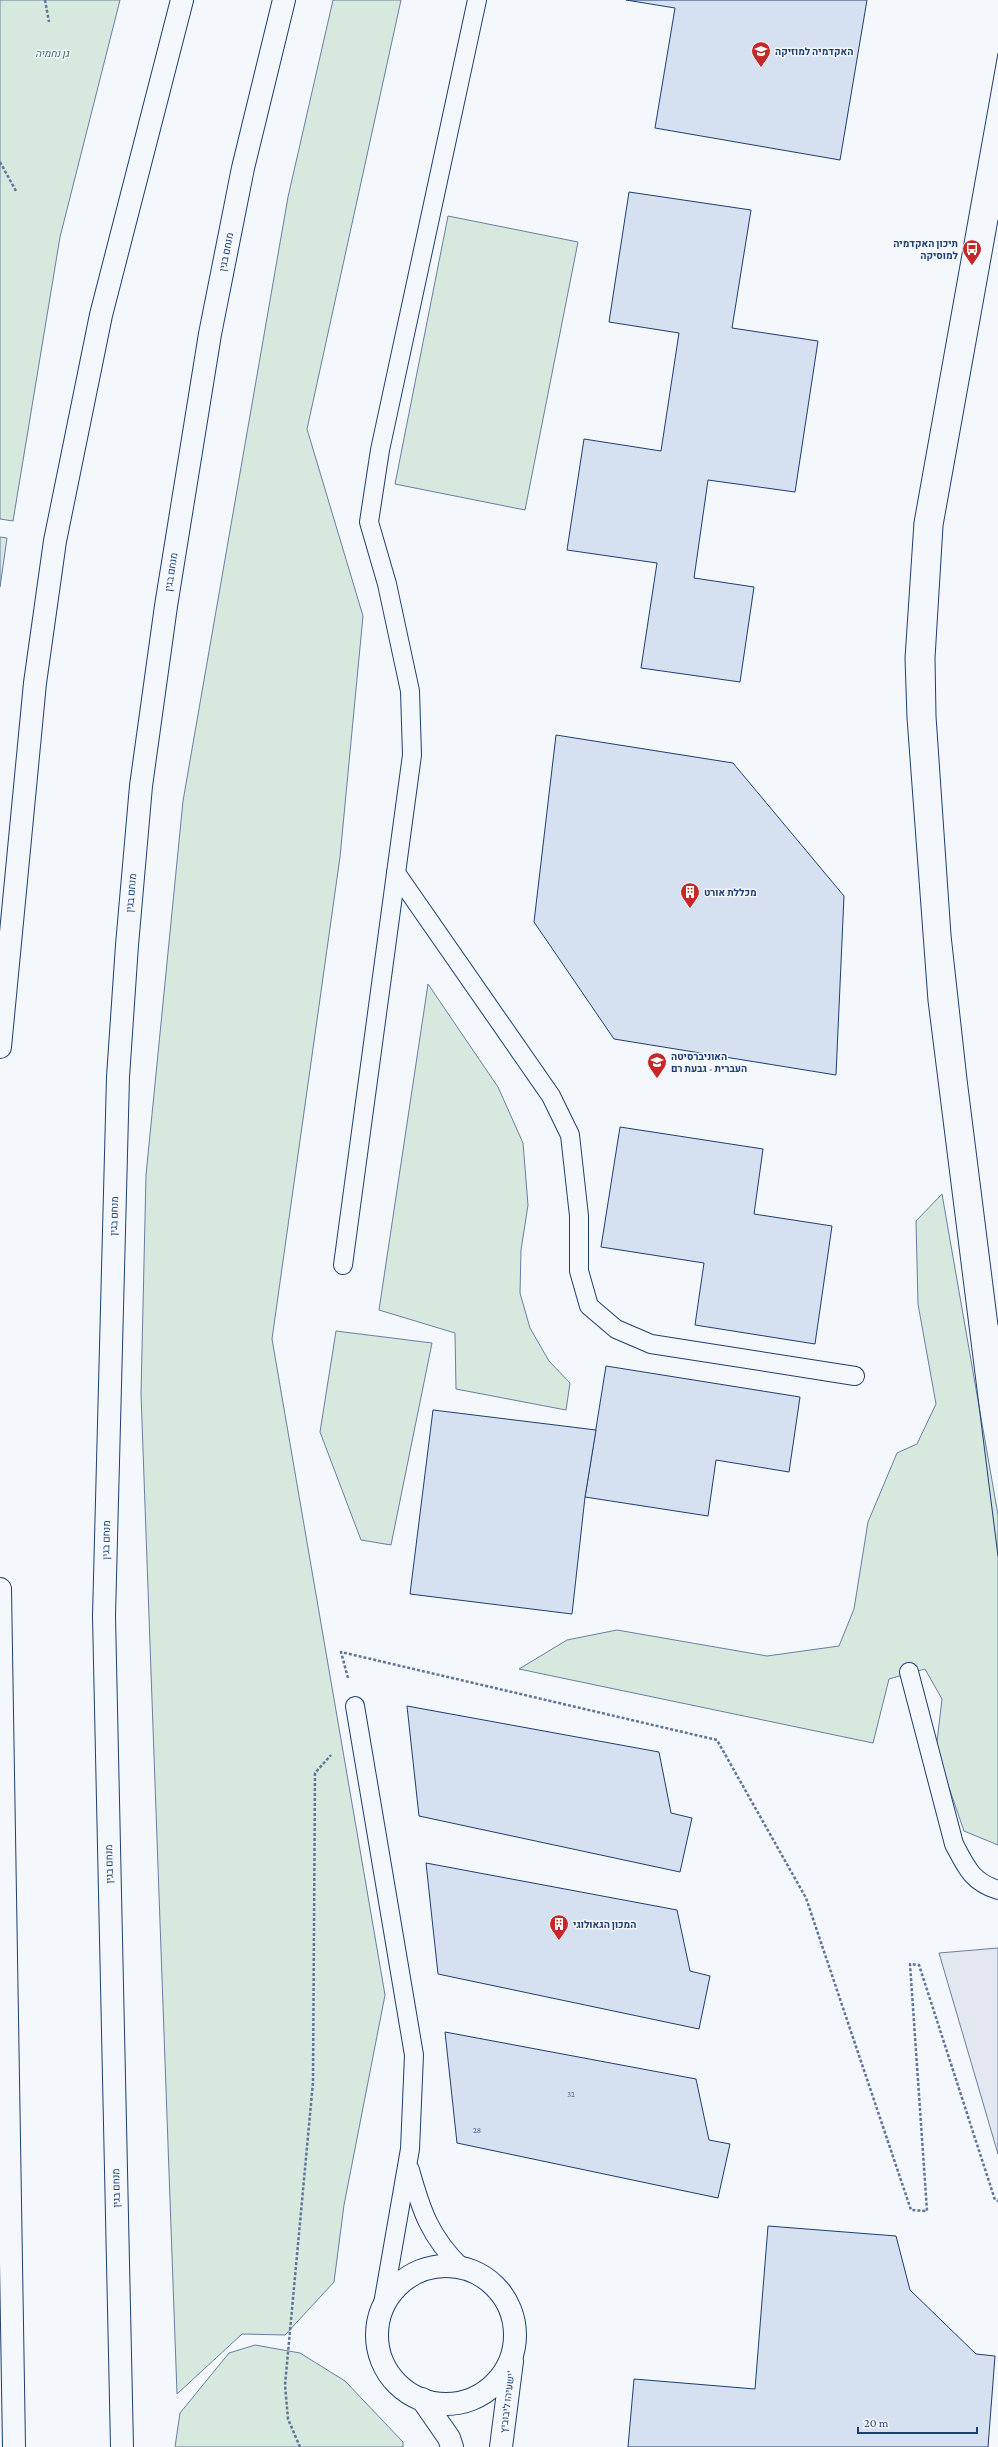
<svg xmlns="http://www.w3.org/2000/svg" width="998" height="2447" viewBox="0 0 998 2447" font-family="'Crimson Pro',Heebo,serif">
<style>
.green{fill:#d7e8df;stroke:#687fa3}
.parking{fill:#e3e8f0;stroke:#687fa3}
.building{fill:#d5e0f0;stroke:#1d3f73}
.lines{fill:none;stroke-linecap:round;stroke-linejoin:round}
.lane-casing{stroke:#1d3f73;stroke-width:20}
.street-casing{stroke:#1d3f73;stroke-width:24}
.highway-casing{stroke:#1d3f73;stroke-width:24}
.path{stroke:#5e769c;stroke-width:2.5;stroke-dasharray:3 2;stroke-linecap:butt}
.lane{stroke:#f4f7fb;stroke-width:18}
.street{stroke:#f4f7fb;stroke-width:22}
.highway{stroke:#f4f7fb;stroke-width:22}
.tram{stroke:#1d3f73;stroke-width:1}
.labels{text-anchor:middle;dominant-baseline:central;stroke-width:3;stroke-linejoin:round;paint-order:stroke}
.number-label{font-size:8px;fill:#4b6792}
.poi-label{font-size:10px;font-weight:bold;fill:#1d3f73;stroke:#f4f7fb;text-anchor:start}
.park-label{font-size:10px;font-style:italic;fill:#2c6c60;stroke:#f4f7fb}
.street-label{font-size:10px;fill:#1d3f73;stroke:#f4f7fb}
</style>
<rect width="100%" height="100%" fill="#f4f7fb"/>
<g class="green">
<path d="M0,0H120L60,237L13,521L0,519Z"/>
<path d="M333,0H401L307,429L363,616L340,857L272,1339L385,1995L344,2205L334,2282L285,2335L242,2334L177,2394L141,1394L146,1175L183,801L288,197Z"/>
<path d="M448,216L578,242L525,510L395,484Z"/>
<path d="M0,537L7,538L0,587Z"/>
<path d="M428,984L498,1087L523,1143L528,1205L521,1250L520,1293L530,1328L549,1361L570,1383L566,1410L456,1389L455,1333L379,1310Z"/>
<path d="M942,1194L998,1515V1845L964,1831L936,1750L942,1699L925,1669L889,1679L873,1743L519,1669L567,1640L617,1630L767,1656L839,1646L854,1609L868,1522L897,1453L917,1444L936,1404L918,1304L916,1221Z"/>
<path d="M336,1331L432,1343L391,1545L361,1540L320,1432Z"/>
<path d="M255,2345L300,2353L345,2381L403,2442V2447H175L180,2413L229,2353Z"/>
</g>
<path class="parking" d="M998,1948V2154L939,1953Z"/>
<g class="building">
<path d="M626,0H867L840,160L655,128L675,8Z"/>
<path d="M629,192L751,210L732,328L818,341L795,492L708,480L694,578L754,587L740,682L641,668L657,563L567,550L584,439L661,451L679,333L609,322Z"/>
<path d="M556,735L733,763L844,896L836,1075L614,1039L534,922Z"/>
<path d="M620,1127L763,1149L754,1214L832,1226L815,1344L695,1325L704,1263L601,1247Z"/>
<path d="M606,1366L800,1397L789,1472L716,1460L708,1516L585,1497Z"/>
<path d="M433,1410L596,1430L585,1497L572,1614L410,1594Z"/>
<path d="M407,1706L659,1752L671,1813L692,1818L680,1872L419,1816Z"/>
<path d="M426,1863L677,1910L690,1971L710,1976L699,2029L438,1974Z"/>
<path d="M445,2032L696,2079L709,2140L730,2144L718,2198L457,2143Z"/>
<path d="M768,2226L896,2236L910,2290L976,2354L995,2356L988,2447H628L634,2379L755,2389Z"/>
</g>
<g class="lines">
<g class="lane-casing">
<g id="lane">
<path d="M396,873L551,1096L570,1135L579,1216V1271L589,1306L616,1329L651,1344L855,1376"/>
<path d="M343,1265L412,755L410,691L387,584L369,522L380,450L477,0"/>
<path d="M909,1672L954,1844C966,1867 972,1882 998,1890"/>
<path d="M355,1706L414,2055L410,2149L383,2304"/>
<path d="M410,2170C421,2210 430,2237 461,2267"/>
</g>
</g>
<g class="street-casing">
<g id="street">
<circle cx="446" cy="2335" r="69"/>
<path d="M422,2399L449,2438L452,2447"/>
<path d="M501,2447L512,2361"/>
</g>
</g>
<g class="highway-casing">
<g id="highway">
<path d="M0,1047L35,683L55,541L101,315L182,0"/>
<path d="M0,1589L14,2447"/>
<path d="M122,2447L104,1616L118,1077L127,945L141,786L166,606L210,334L243,168L284,0"/>
</g>
</g>
<g class="path">
<path d="M45,0L49,22"/>
<path d="M0,162L16,191"/>
<path d="M348,1678L341,1652L717,1740L806,1898L911,2210L927,2211L910,1964L919,1965L995,2200L998,2201"/>
<path d="M300,2447L288,2419L285,2385L313,2082L315,1773L331,1755"/>
</g>
<use href="#lane" class="lane"/>
<use href="#street" class="street"/>
<use href="#highway" class="highway"/>
<g class="tram">
<path d="M998,53L914,522L905,658L907,718L928,1001L998,1556"/>
<path d="M998,220L943,526L935,658L936,716L951,935L967,1079L998,1325"/>
</g>
</g>
<defs>
<g id="university-pin" transform="scale(1)"><path d="M0 17L-7.5 6A9.5 9.5 0 1 1 7.5 6Z" fill="#c62828" stroke="#f4f7fb"/><path d="M0-5L7-2L0 1L-7-2ZM-4 1L0 2.5L4 1V4Q0 6-4 4Z" fill="#fff"/></g>
<g id="bus-pin" transform="scale(1)"><path d="M0 17L-7.5 6A9.5 9.5 0 1 1 7.5 6Z" fill="#c62828" stroke="#f4f7fb"/><path d="M-5-6H5V4H4V6H2V4H-2V6H-4V4H-5ZM-3.5-4V0h7V-4ZM-3.5 1.2v1.5H-2V1.2ZM2 1.2v1.5H3.5V1.2Z" fill="#fff"/></g>
<g id="building-pin" transform="scale(1)"><path d="M0 17L-7.5 6A9.5 9.5 0 1 1 7.5 6Z" fill="#c62828" stroke="#f4f7fb"/><path d="M-4-6H4V6H1V3H-1V6H-4ZM-2.5-4.3h1.7v1.8h-1.7ZM.8-4.3h1.7v1.8H.8ZM-2.5-1h1.7V.8h-1.7ZM.8-1h1.7V.8H.8Z" fill="#fff"/></g>
</defs>
<g fill-rule="evenodd">
<use href="#university-pin" x="761" y="51"/>
<use href="#bus-pin" x="972" y="249"/>
<use href="#building-pin" x="690" y="892"/>
<use href="#university-pin" x="657" y="1062"/>
<use href="#building-pin" x="559" y="1924"/>
</g>
<g class="labels">
<g class="number-label">
<text x="571" y="2094">32</text>
<text x="477" y="2130">28</text>
</g>
<g class="poi-label">
<text x="775" y="51">האקדמיה למוזיקה</text>
<text x="958" y="243" text-anchor="end">תיכון האקדמיה<tspan x="958" dy="12">למוסיקה</tspan></text>
<text x="704" y="892">מכללת אורט</text>
<text x="671" y="1056">האוניברסיטה<tspan x="671" dy="12">העברית - גבעת רם</tspan></text>
<text x="573" y="1924">המכון הגאולוגי</text>
</g>
<g class="park-label">
<text x="52" y="53">גן נחמיה</text>
</g>
<g class="street-label">
<text transform="translate(226 252) rotate(-79)">מנחם בגין</text>
<text transform="translate(171 572) rotate(-81)">מנחם בגין</text>
<text transform="translate(131 893) rotate(-85)">מנחם בגין</text>
<text transform="translate(114 1216) rotate(-88)">מנחם בגין</text>
<text transform="translate(106 1540) rotate(-89)">מנחם בגין</text>
<text transform="translate(109 1864) rotate(-91)">מנחם בגין</text>
<text transform="translate(116 2188) rotate(-91)">מנחם בגין</text>
<text transform="translate(507 2402) rotate(-83)">ישעיהו ליבוביץ'</text>
</g>
</g>
<path d="M858 2427v6h119v-6" fill="none" stroke="#1d3f73" stroke-width="2"/>
<text x="864" y="2427" font-size="12" fill="#1d3f73" stroke="#f4f7fb" stroke-width="3" paint-order="stroke">20 m</text>
</svg>
